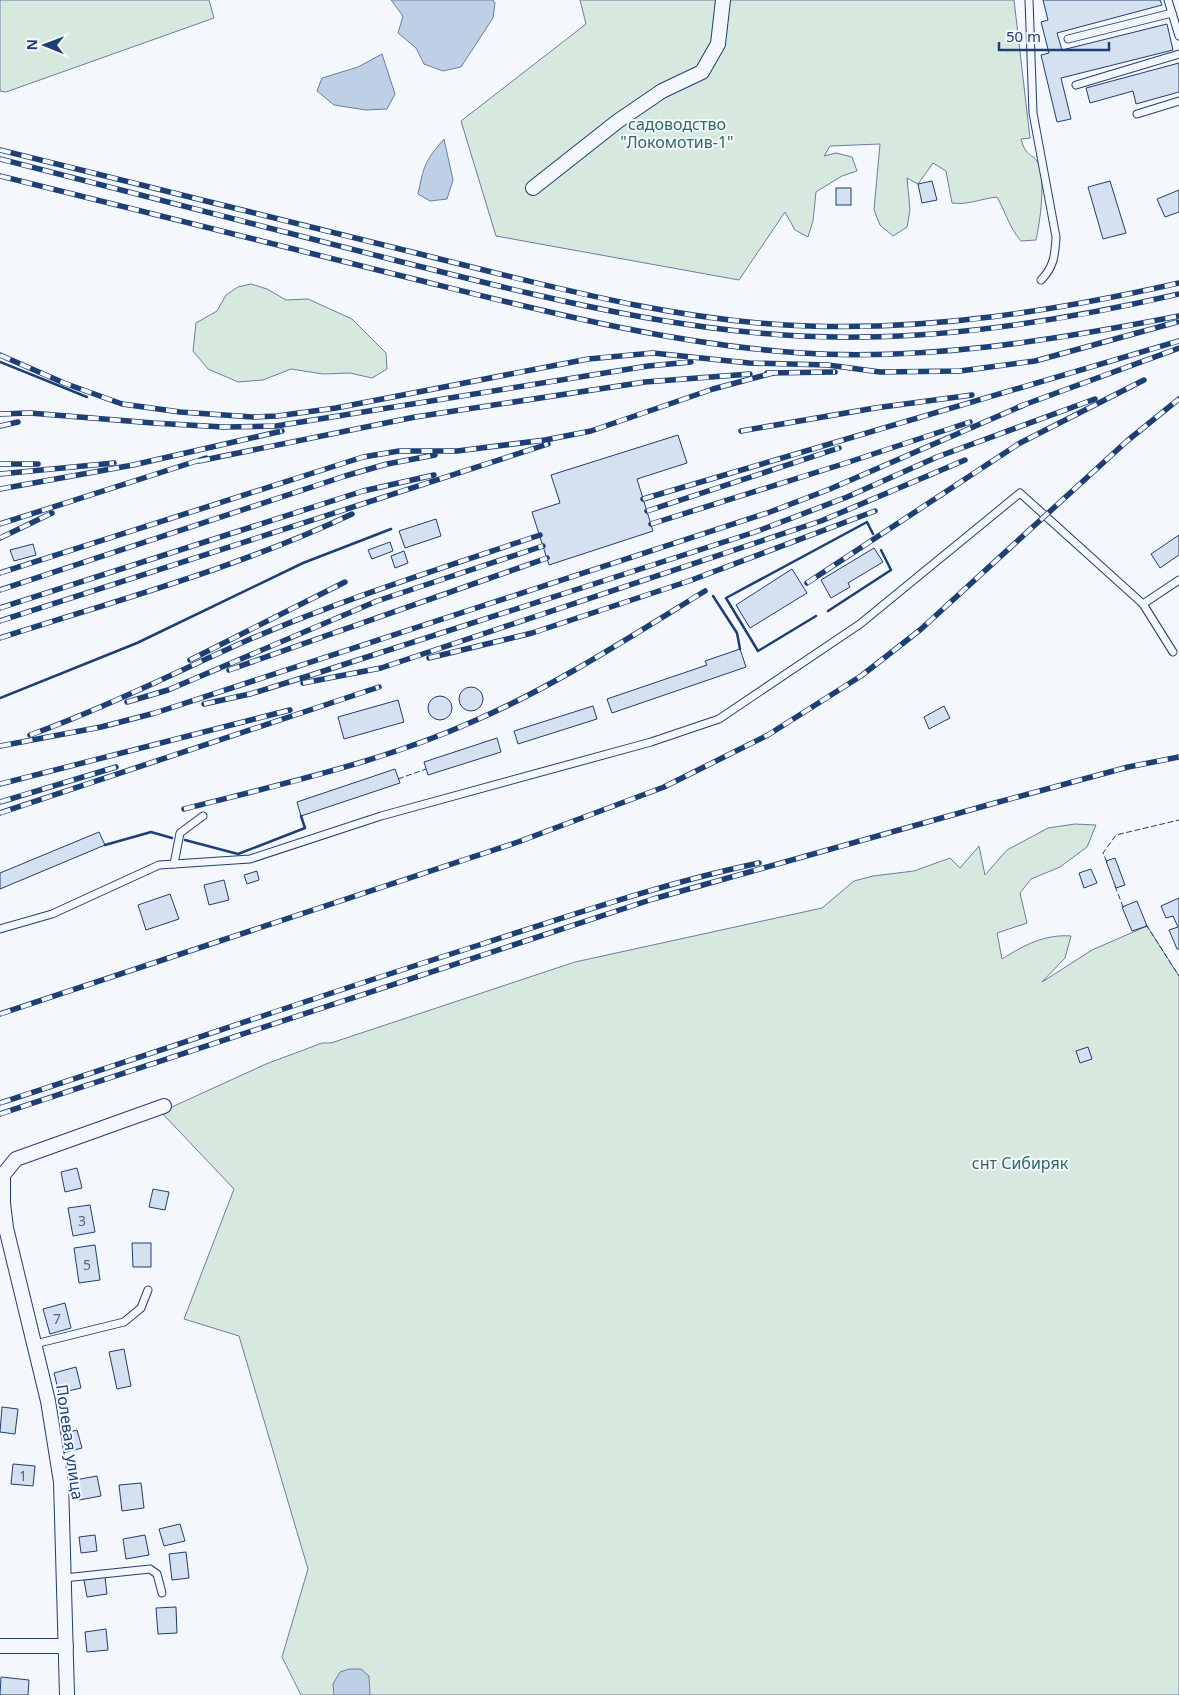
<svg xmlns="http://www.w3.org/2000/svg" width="1179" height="1695" viewBox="0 0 1179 1695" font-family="'Noto Sans',sans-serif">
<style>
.green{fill:#d7e8df;stroke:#687fa3}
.water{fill:#bed0e5;stroke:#687fa3}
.building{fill:#d5e0f0;stroke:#1d3f73}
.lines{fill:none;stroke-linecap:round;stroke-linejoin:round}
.lane-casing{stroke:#1d3f73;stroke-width:9}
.street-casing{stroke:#1d3f73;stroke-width:16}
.lane{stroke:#f4f7fb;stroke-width:7}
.street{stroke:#f4f7fb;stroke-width:14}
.rail-casing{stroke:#1d3f73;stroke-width:5.5}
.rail{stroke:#f4f7fb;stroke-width:4;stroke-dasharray:11;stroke-linecap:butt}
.fence{stroke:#1d3f73;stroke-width:1;stroke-dasharray:6 2.5;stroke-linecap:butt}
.wall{stroke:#1d3f73;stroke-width:2.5}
.labels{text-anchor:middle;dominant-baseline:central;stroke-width:4;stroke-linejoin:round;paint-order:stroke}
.number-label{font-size:14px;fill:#4b6792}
.park-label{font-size:16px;fill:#2c6c60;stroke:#f4f7fb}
.street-label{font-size:16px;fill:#1d3f73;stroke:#f4f7fb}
</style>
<rect width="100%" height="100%" fill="#f4f7fb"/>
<g class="green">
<path d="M0,0H209L214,18L6,92L0,91Z"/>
<path d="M580,0H1014L1030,138L1021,139C1026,158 1033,153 1038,163C1046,180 1040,222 1036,240L1021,241C1009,227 1006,213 997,197C979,199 970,205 952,203L946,171L933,163L918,184L907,178L910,210L907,227L893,236L880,225L874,210L880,144L830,146L824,156L836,153L852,157L857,171L842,176L816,192L813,221L808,237L795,230L785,212L739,280L496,236L461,121L586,24Z"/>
<path d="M251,284L267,289L286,300L308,299L352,319L386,353L387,369L372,378L350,373L323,374L291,369L263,380L238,382L208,369L193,351L196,323L217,311L226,295L238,287Z"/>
<path d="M1075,824L1096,825L1087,847L1060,867L1031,879L1020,893L1027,923L997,933L1002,959C1024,945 1045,934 1071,936L1065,958L1042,982L1092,950L1147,926L1179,976V1695H301L282,1657L308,1569L239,1336L184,1319L234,1189L161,1112L266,1064L322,1043H331L575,962L822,908L854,881L873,876L914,871L950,858L960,868L979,846L985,875L1007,850L1048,828Z"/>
</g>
<g class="water">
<path d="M391,0H493L495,3L493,18L461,67L443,71L424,64L416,48L398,33L403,16Z"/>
<path d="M382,54L395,94L387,109L366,110L334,105L317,91L322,78L358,67Z"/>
<path d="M444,139L453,180L447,199L430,201L418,194C424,166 424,162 444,139Z"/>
<path d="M349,1669H361L369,1676L370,1695H334L333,1684L340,1672Z"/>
</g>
<g class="building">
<path d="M1043,0H1160L1162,5L1057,33L1062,50L1167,24L1173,50L1061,78L1071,119L1057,122L1041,55L1049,53L1041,22L1048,20Z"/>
<path d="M1179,63V92L1136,104L1133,91L1090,103L1086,88Z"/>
<path d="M932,181L937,200L922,203L918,184Z"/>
<path d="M1110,181L1126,233L1103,239L1088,187Z"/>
<rect x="836" y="188" width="15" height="17"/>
<path d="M1179,190V212L1165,217L1157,199Z"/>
<path d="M678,435L687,463L637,479L653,531L549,565L532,512L560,503L551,475Z"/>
<path d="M436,519L441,536L405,548L399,531Z"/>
<path d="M1179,535V555L1160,568L1151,554Z"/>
<path d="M390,542L393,551L372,559L368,550Z"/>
<path d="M33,544L36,555L14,561L10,550Z"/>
<path d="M874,548L883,562L848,583L850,587L831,598L821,580Z"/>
<path d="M404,551L408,563L395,568L391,556Z"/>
<path d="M792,569L807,593L750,628L736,605Z"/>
<path d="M740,649L746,667L612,713L607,699L707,665L705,661Z"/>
<circle cx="471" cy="699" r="12"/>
<circle cx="440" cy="708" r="12"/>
<path d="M398,700L404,722L344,739L338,717Z"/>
<path d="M593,706L597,719L518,744L514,731Z"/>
<path d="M944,706L950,718L929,729L924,717Z"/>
<path d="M497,738L501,752L428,775L424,762Z"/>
<path d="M395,769L400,783L301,816L297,802Z"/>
<path d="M99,832L105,845L0,889V873Z"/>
<path d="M1115,858L1125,885L1116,888L1106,861Z"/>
<path d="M1091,869L1097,883L1084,888L1079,873Z"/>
<path d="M257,871L259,880L247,884L244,875Z"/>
<path d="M224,880L229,900L209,905L204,885Z"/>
<path d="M170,894L179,919L146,930L138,905Z"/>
<path d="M1179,898V949H1177L1169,930L1178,927L1173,916L1166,918L1161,906Z"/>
<path d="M1137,901L1147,926L1132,931L1122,907Z"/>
<path d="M1088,1047L1092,1059L1080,1063L1076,1051Z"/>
<path d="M77,1168L82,1188L65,1192L61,1172Z"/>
<path d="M153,1189L169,1192L165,1210L149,1207Z"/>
<path d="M90,1205L95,1232L73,1236L68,1208Z"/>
<path d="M132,1243H151V1267H133Z"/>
<path d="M95,1245L100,1280L79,1283L74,1248Z"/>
<path d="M65,1303L71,1328L50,1334L43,1309Z"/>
<path d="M124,1349L131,1386L117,1389L109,1352Z"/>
<path d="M76,1367L81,1388L59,1393L54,1373Z"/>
<path d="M2,1407L18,1409L15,1434L0,1432Z"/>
<path d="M77,1430L82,1448L62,1453L57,1435Z"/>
<path d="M13,1464L35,1466L33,1486L11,1484Z"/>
<path d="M97,1476L101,1496L79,1500L75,1480Z"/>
<path d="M141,1483L144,1508L122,1511L119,1485Z"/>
<path d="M180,1524L185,1541L164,1546L159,1529Z"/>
<path d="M95,1535L97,1551L81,1553L79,1537Z"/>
<path d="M145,1535L149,1555L126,1559L123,1539Z"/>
<path d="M186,1552L189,1578L172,1580L169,1554Z"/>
<path d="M105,1577L107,1594L87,1597L84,1580Z"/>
<path d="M176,1607L177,1633L158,1634L156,1608Z"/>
<path d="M106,1629L108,1650L87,1652L85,1632Z"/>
<path d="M1,1677L29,1680L28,1695H0Z"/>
</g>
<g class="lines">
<g class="lane-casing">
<g id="lane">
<path d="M1029,0L1033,113L1056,237C1055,255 1054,267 1041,280"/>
<path d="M1168,0L1179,36"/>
<path d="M1068,39L1172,13"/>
<path d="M1076,85L1179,54"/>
<path d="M1137,114L1179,101"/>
<path d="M1173,652L1143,604L1179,580"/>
<path d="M174,864L180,833L203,816"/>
<path d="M0,929L52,914L159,865L250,859L381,816L651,742L719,719L860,624L1020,493L1143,604"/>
<path d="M35,1344L124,1322L141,1308L148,1290"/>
<path d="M64,1578L150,1569L157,1574L162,1593"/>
</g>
</g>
<g class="street-casing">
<g id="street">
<path d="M533,188L618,121L662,91L702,72L718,44L723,0"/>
<path d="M0,1646H66"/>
<path d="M67,1695L61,1482L48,1401L6,1228L3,1203V1175L16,1159L164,1106"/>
</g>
</g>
<use href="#lane" class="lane"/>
<use href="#street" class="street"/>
<g class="rail-casing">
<g id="rail">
<path d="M0,150C143,185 285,221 428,256C552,287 679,322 808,326C935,330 1055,311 1179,283"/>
<path d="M0,159C133,193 266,227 398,261C550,299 705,340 862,337C969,336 1075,318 1179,294"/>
<path d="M0,176C137,210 274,244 410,278C539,310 668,344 801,353C928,361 1055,340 1179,316"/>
<path d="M0,355L64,383L122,404L180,412L253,417L277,416L336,408L588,359L653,353L749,363L828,365L880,372L960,371L1035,361L1177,322"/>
<path d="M767,373L835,372"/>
<path d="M1018,407L1179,348"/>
<path d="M0,414L30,413L153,423L223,427L276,426L648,366L691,362"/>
<path d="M0,426L18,422"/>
<path d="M741,431L875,408L972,395"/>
<path d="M199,461L415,417L645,382L750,374"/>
<path d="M0,464H38"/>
<path d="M0,474L114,463"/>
<path d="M0,489L133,465L282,431"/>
<path d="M643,499L1179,341"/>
<path d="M647,511L839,448"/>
<path d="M0,524L206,458"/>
<path d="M651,524L846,463L970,422"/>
<path d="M0,538L52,513"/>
<path d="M0,573L363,457L399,451H457L545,440L591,431L713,389L773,373"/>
<path d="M807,583L1020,443L1144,380"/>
<path d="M0,590L345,476L387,464L435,455"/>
<path d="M0,608L363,491L434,475"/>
<path d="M0,621L548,444"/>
<path d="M0,638C118,600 240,567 352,514"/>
<path d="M429,658L532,633L689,581L875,511"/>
<path d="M190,660L345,582"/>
<path d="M229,670L547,558"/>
<path d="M303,683L381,668L821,521L965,460"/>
<path d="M127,702L168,690L377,601L543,546"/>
<path d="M204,704L250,694L305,677L755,532L847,497L937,457L1095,399"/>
<path d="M30,735C105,708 176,672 248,640C343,599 442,568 540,535"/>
<path d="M0,746L101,727L155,713L770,512L830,489L1024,405"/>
<path d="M0,784L290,710"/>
<path d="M0,802L116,767"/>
<path d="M184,809C282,784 382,762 474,721C555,686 630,637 705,591"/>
<path d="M0,813L379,687"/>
<path d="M0,1014L518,842L664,787L768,735L861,676L920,630L1127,441L1179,399"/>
<path d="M0,1103C160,1051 319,996 479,945C572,915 664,883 759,863"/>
<path d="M0,1114L653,899L995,803L1128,767L1179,757"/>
</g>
</g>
<use href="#rail" class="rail"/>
<g class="fence">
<path d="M398,779L426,769"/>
<path d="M1107,862L1103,853L1116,835L1179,820"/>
<path d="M1115,886L1124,909"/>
<path d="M1145,926H1147L1179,976"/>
</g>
<g class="wall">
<path d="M0,362L87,397"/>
<path d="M713,596L737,633L740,649"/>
<path d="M828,611L891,570L881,550"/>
<path d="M816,616L758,651L726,598L867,522L873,534"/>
<path d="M0,698L137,643L303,563L391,529"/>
<path d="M185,840L238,854L305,828L301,816"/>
<path d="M105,845L151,832L172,838"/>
</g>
</g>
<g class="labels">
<g class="number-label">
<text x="82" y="1220">3</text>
<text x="87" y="1264">5</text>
<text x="57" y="1318">7</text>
<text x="23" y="1475">1</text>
</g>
<g class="park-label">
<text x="677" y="124">садоводство<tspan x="677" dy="18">"Локомотив-1"</tspan></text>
<text x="1020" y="1163">снт Сибиряк</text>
</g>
<g class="street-label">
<text transform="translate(70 1442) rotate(82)">Полевая улица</text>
</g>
</g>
<g transform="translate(45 45) rotate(271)" stroke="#f4f7fb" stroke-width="4" paint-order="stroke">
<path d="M0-4L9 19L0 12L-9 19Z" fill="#1d3f73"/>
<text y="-8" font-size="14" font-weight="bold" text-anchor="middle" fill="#1d3f73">N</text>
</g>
<path d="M999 42v8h110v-8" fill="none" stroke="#1d3f73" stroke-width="2.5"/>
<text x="1006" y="42" font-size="15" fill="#1d3f73" stroke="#f4f7fb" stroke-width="4" paint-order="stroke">50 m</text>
</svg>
